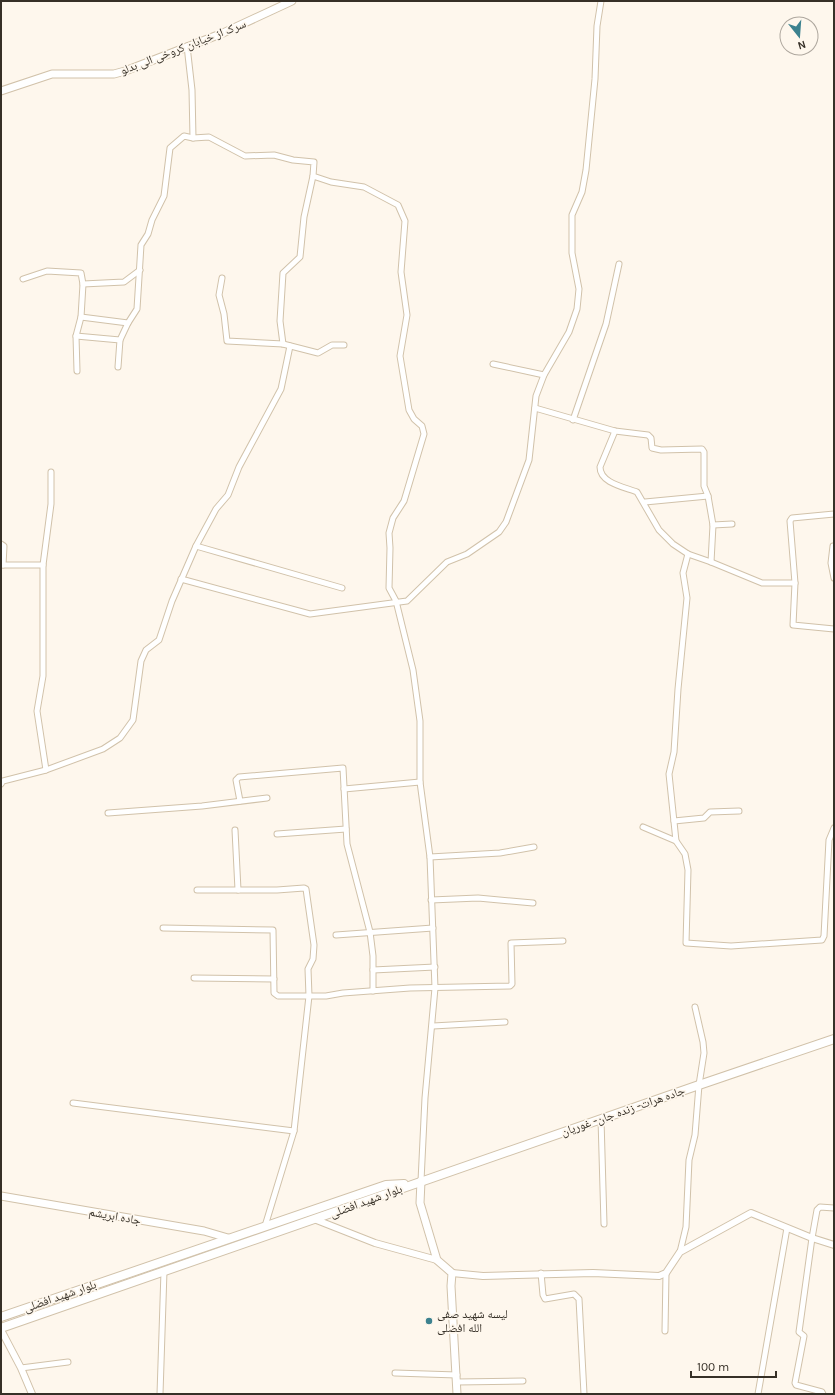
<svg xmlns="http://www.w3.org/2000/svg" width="835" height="1395" viewBox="0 0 835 1395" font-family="Karla,'Noto Naskh Arabic',sans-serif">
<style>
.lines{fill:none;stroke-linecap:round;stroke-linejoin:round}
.minor-casing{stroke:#d1c2aa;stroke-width:7}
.tertiary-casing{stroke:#d1c2aa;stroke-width:8}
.secondary-casing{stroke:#d1c2aa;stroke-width:9}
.primary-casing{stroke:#d1c2aa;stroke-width:10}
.minor{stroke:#fff;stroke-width:5}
.tertiary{stroke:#fff;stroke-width:6}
.secondary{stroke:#fff;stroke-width:7}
.primary{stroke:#fff;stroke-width:8}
.poi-dot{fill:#3d828f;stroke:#fef7ed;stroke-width:1.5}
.labels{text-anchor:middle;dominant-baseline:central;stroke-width:3.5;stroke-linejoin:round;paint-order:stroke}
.street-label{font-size:12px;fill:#363027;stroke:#fef7ed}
.poi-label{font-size:12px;fill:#363027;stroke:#fef7ed;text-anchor:start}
</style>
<rect width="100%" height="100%" fill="#fef7ed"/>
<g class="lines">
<g class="minor-casing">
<g id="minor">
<path d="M187,46L192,90L193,138"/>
<path d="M222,278L219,295L224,314L227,341L283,344L318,353L332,345H344"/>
<path d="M23,279L47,271L81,273L83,284L124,282L140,270"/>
<path d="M81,317L128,323"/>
<path d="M76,336L120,340"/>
<path d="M283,344L280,321L283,273L300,257L304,217L313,176"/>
<path d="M493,364L544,375"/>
<path d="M118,367L120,340L128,323L137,309L141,245L148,234L152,220L164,196L170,148L184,136L193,138L209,137L245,156L274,155L293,160L314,162L313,176L331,182L364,187L398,205L405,221L401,272L407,315L400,356L409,410L414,419L422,426L424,434L404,501L393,518L389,533L390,548L389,588L396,601L413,670L420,721V782L430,857L435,988L425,1098L421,1181"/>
<path d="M77,371L76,336L81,317L83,284"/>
<path d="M535,408L615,431L648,435L651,438L652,448L661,450L702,449L704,452V486L708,496L713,525L732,524"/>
<path d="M573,420L606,324L619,264"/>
<path d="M615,431L600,467C600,483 624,487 637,492L659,530L673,544L688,554L711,562L762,583H795"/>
<path d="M645,502L708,496"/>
<path d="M834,514L792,518L790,521L795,583L793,625L834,629"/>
<path d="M1,544L4,546L3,565"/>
<path d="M196,546L342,588"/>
<path d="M833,546L831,563L834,578"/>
<path d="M711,562L713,525"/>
<path d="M1,565H43"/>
<path d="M181,579L310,614L407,601L447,562L467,554L499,532L506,522L529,460L536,396L544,375L569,332L577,309L579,289L572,253V215L582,192L586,170L595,79L597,26L601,1"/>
<path d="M46,770L37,711L43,676V565L51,504V472"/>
<path d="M1,784L3,781L46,770L103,749L120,738L133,720L141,661L146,650L159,640L172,601L196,546L216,509L228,495L239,467L281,389L290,346"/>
<path d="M344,789L420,782"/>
<path d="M240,801L236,780L239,777L343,768L347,844L370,932L373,956V991"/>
<path d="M108,813L202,806L267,798"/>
<path d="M674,821L704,818L710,812L739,811"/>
<path d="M643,827L676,841L685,854L688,870L686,943L731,946L822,940L824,936L829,840L834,828"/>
<path d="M235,830L238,890"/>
<path d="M277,834L346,829"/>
<path d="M676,841L669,774L674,752L678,689L687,598L683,573L688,554"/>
<path d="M430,857L500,853L534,847"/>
<path d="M197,890H277L304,888L306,889L314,945L313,959L308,969L309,996L294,1131L265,1226"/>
<path d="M431,900L478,898L533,903"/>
<path d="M163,928L273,930L274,993L278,996H326L343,993L410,988L510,986L512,984L511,943L563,941"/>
<path d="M336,935L433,928"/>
<path d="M373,970L435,967"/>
<path d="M194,978L274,979"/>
<path d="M433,1026L505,1022"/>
<path d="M73,1103L294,1131"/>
<path d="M601,1119L604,1224"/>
<path d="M680,1252L686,1227L689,1160L695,1135L699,1085L704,1053L703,1042L695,1007"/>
<path d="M541,1273L543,1295L545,1299L574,1294L579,1299L584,1394"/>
<path d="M665,1331L666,1273"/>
<path d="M21,1368L68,1362"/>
<path d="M395,1373L457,1375"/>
<path d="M457,1382L523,1381"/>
<path d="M160,1394L164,1271"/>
<path d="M758,1394L787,1228"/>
<path d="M823,1394L822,1392L796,1385L795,1383L804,1336L799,1332L812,1238L817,1210L820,1207L834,1208"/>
</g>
</g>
<g class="tertiary-casing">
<g id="tertiary">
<path d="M314,1219L375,1243L437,1260"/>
<path d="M452,1273L483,1276L593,1273L659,1276L666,1273L680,1252L751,1213L812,1238L834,1245"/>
<path d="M1,1330L21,1368L32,1394"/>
</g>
</g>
<g class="secondary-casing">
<g id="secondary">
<path d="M1,91L52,74H114L125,71L223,33L292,1"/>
<path d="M421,1181L420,1203L437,1260L452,1273L451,1286L457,1394"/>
<path d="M1,1196L204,1231L228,1238"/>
</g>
</g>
<g class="primary-casing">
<g id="primary">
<path d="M1,1317L386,1185L404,1184"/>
<path d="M1,1328L699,1085L834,1039"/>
</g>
</g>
<use href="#minor" class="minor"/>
<use href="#tertiary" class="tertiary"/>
<use href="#secondary" class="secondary"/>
<use href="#primary" class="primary"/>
</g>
<circle class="poi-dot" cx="429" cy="1321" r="4"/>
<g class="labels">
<g class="street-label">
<text transform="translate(183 47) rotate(-21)">سرک از خیابان کروخی الی بدلو</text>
<text transform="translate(623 1111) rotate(-19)">جاده هرات- زنده جان- غوریان</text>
<text transform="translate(366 1201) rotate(-20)">بلوار شهید افضلی</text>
<text transform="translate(115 1216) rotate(10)">جاده ابریشم</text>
<text transform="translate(60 1296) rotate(-19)">بلوار شهید افضلی</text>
</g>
<g class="poi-label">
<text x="437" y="1314">لیسه شهید صفی<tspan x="437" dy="14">الله افضلی</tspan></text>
</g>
</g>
<rect width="835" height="1395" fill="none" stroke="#363027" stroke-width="4"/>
<g transform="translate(799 36) rotate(163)"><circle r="19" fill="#fef7ed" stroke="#aea79e"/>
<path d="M0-3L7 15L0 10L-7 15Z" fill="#3d828f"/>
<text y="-6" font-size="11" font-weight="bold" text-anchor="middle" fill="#363027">N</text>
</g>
<path d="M691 1371v6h85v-6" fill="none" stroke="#363027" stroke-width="2"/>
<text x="697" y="1371" font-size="12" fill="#363027" stroke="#fef7ed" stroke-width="3" paint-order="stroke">100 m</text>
</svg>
